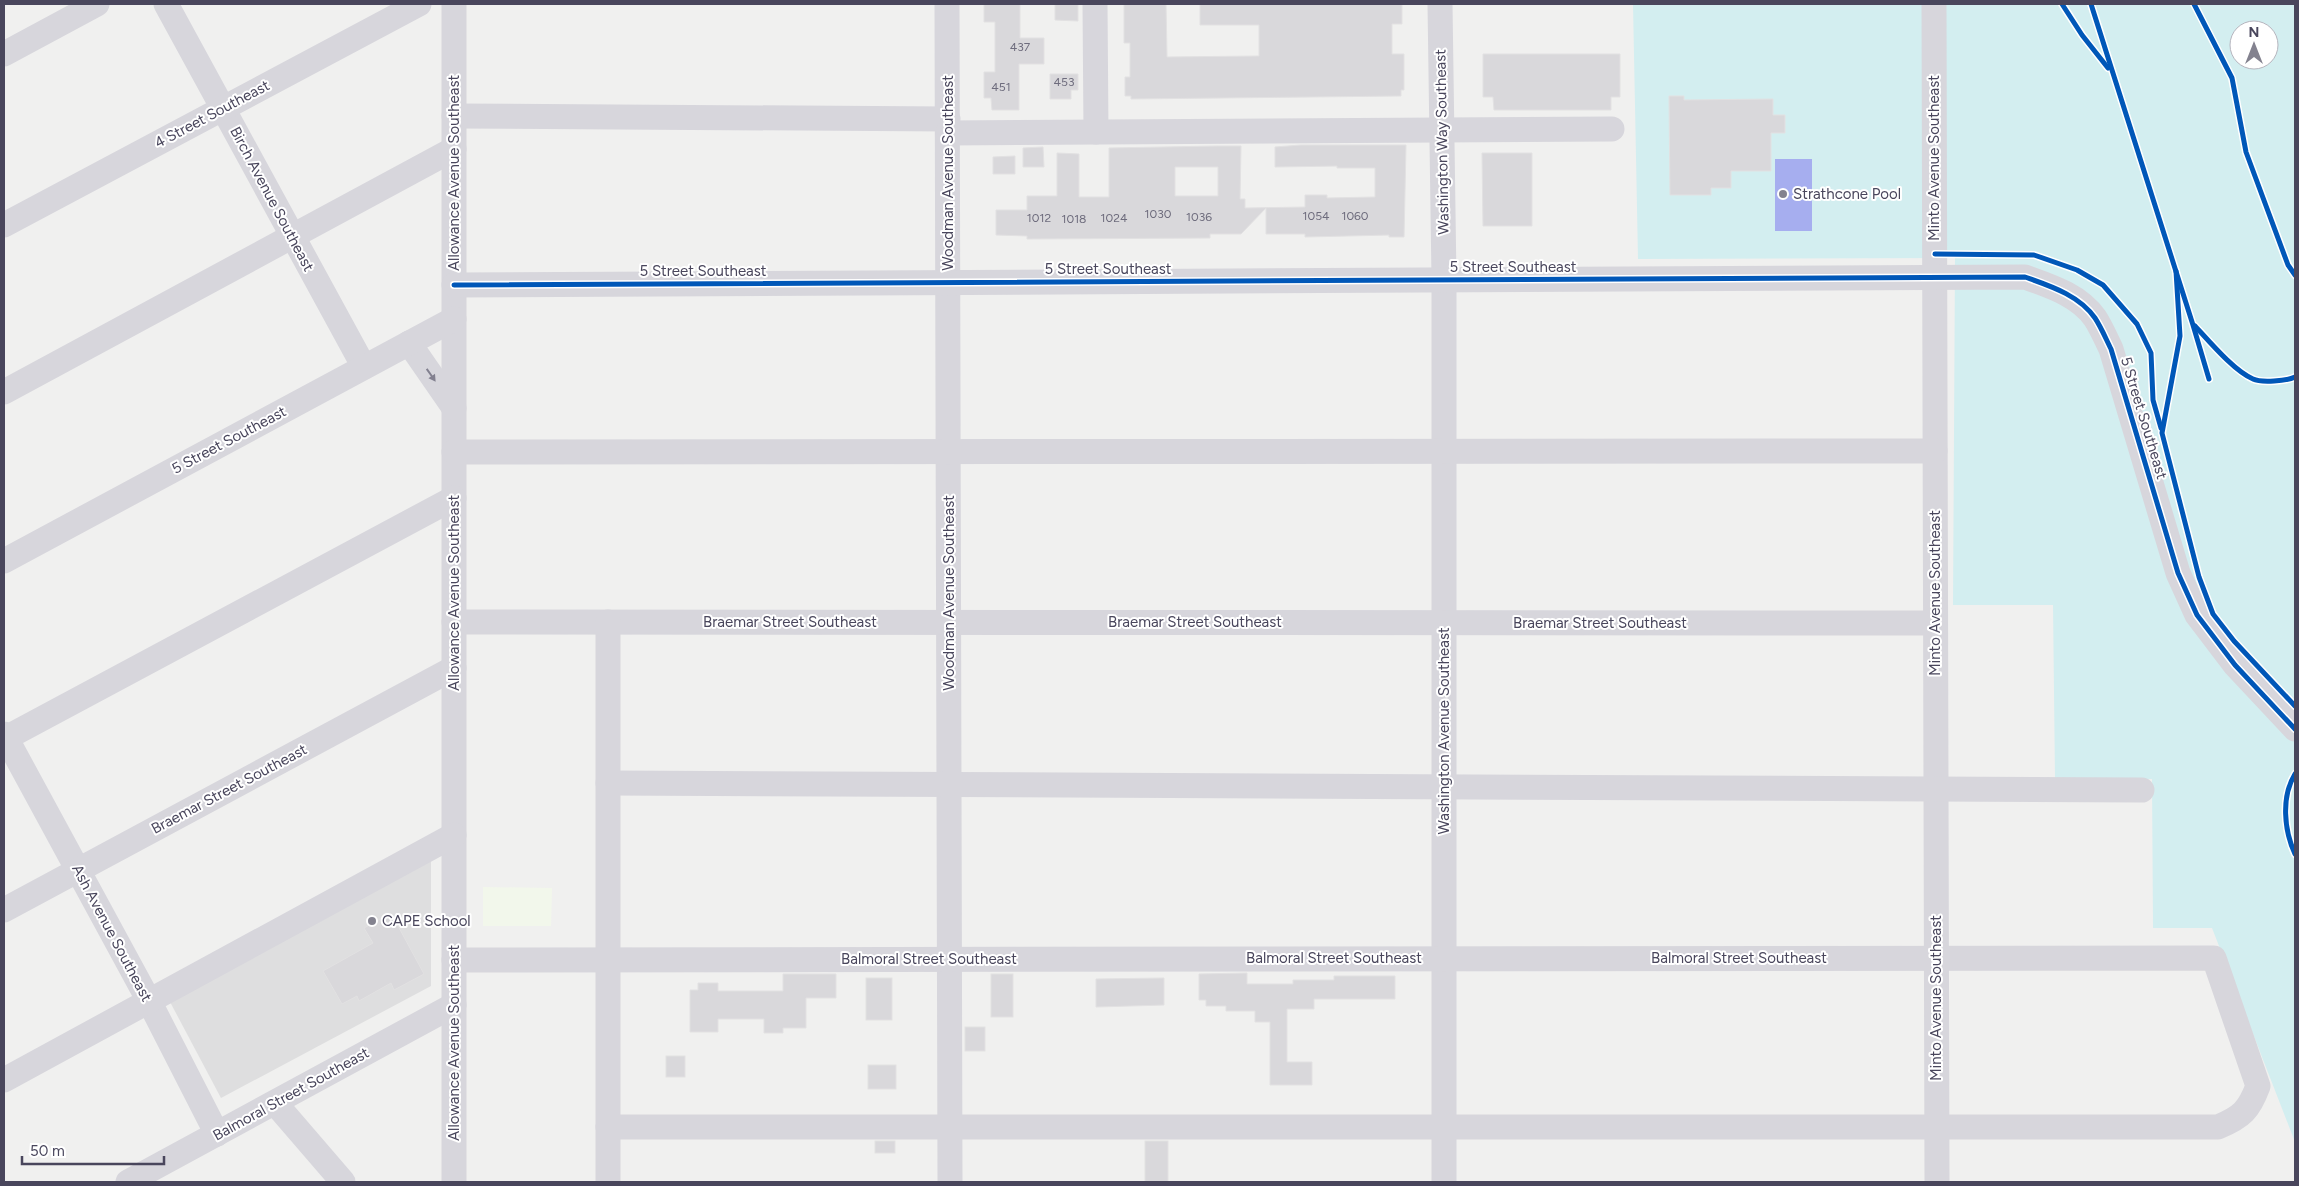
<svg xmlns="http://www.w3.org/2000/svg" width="2299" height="1186" viewBox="0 0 2299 1186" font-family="Figtree,sans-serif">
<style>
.commercial{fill:#f2f7eb}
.education{fill:#dededf}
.green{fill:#d3eef0;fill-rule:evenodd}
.water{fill:#a6aeef}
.building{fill:#d9d8db;stroke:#e2e1e2;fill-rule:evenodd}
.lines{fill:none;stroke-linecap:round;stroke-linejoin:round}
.minor{stroke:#d7d6dc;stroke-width:25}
.cycleway-casing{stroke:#fff;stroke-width:8}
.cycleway{stroke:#0057b8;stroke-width:5}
.oneway{fill:#82808f}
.poi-dot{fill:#83828f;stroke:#fff;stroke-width:2}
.labels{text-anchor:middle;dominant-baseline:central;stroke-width:4;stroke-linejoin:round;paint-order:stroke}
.number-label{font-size:12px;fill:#6e6c7d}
.street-label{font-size:15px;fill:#49465c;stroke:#fff}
.poi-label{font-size:15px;fill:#49465c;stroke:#fff;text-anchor:start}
</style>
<rect width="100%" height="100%" fill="#f0f0ef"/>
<path class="commercial" d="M483,887L552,888L551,926H483Z"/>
<path class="education" d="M431,857V986L221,1098L169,1000Z"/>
<path class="green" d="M1633,4H2295V1142L2212,928H2153L2152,779L2055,778L2053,605H1953L1955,258L1638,259ZM2239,30H2269V60H2239Z"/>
<rect class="water" x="1775" y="159" width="37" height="72"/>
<g class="building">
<path d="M984,4H1020V38H1044V64H1019V110H992L991,98H984V72H995V22H984Z"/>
<path d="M1055,4H1078V21L1055,20Z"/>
<path d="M1124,4H1166L1167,57L1259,56V25H1200V4H1402V24H1392V54H1404V90H1401V96L1131,99V96H1125V77H1130V43H1124Z"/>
<path d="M1483,54H1620V97H1611V110H1494L1493,97H1483Z"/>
<path d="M1050,74H1078V90H1071V99H1050Z"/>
<path d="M1669,96H1684V100L1773,99V115H1785V133H1771V171H1731V188H1711V195H1670Z"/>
<path d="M1301,145H1406L1404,237H1389V235L1305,237V234H1266V208L1241,234H1210V238L1027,239V236L996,235V210H1027V196H1057V153L1079,154V197H1109V148L1218,146H1241L1240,199H1245V208L1305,207V195H1327V198L1375,197V168H1337V166L1275,167V147ZM1175,167H1218V196H1175Z"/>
<path d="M1043,147L1044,167H1023V148Z"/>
<path d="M1482,153H1532V226H1483Z"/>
<path d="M1015,156V174H993V157Z"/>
<path d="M391,913L424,974L394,990L391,983L359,1001L357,996L342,1004L323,971L373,943L364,928Z"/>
<path d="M1247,973V984H1293V980H1334V976H1395V999H1314V1009H1287V1062H1312V1085H1270V1022H1255V1011H1226V1006H1206V1000H1199V974Z"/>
<path d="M783,974H836V998H806V1028H783V1033H764V1019H718V1032H690V990H698V983H718V991H783Z"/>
<rect x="991" y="974" width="22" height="43"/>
<rect x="866" y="978" width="26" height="42"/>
<path d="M1164,978V1005L1096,1007V979Z"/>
<rect x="965" y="1027" width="20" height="24"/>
<rect x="666" y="1056" width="19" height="21"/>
<rect x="868" y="1065" width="28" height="24"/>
<rect x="875" y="1141" width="20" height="12"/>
<rect x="1145" y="1141" width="23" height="41"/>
</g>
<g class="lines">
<g class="minor">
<path d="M166,4L364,367"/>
<path d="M454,4V1182"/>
<path d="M947,4L950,1182"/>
<path d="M1095,4L1096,132"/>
<path d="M1440,4L1444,279V1182"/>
<path d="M1934,4L1937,1182"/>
<path d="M4,54L97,4"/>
<path d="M454,116L948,119"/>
<path d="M948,133L1612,129"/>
<path d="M4,225L419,4"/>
<path d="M454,285L2025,277C2050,286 2079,295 2095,318C2101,327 2106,339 2111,349L2178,573L2197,615L2235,665L2295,729"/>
<path d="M409,343L454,408"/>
<path d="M4,392L454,149"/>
<path d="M454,452L1935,451"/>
<path d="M4,561L454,319"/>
<path d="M454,622L1935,623"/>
<path d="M4,734L149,1001L217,1134"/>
<path d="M4,739L454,498"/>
<path d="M608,783L2142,790"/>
<path d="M4,910L454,668"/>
<path d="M454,960L2214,958L2258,1086C2249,1110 2242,1117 2218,1127H608"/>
<path d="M4,1080L454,835"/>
<path d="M275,1103L343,1182"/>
<path d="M128,1182L454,1005"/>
<path d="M608,1182V622"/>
</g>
<g class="cycleway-casing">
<g id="cycleway">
<path d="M2062,4L2082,35L2108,68"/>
<path d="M2091,4L2193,325L2209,379"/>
<path d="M2194,4L2232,78L2246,152L2288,265L2295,275"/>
<path d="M1935,254L2034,255L2077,270L2103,285L2137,324L2151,353L2153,400L2161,428"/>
<path d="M2176,271L2180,336L2162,433L2199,577L2213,614L2234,641L2295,706"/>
<path d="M454,285L2025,277C2050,286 2079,295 2095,318C2101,327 2106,339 2111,349L2178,573L2197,615L2235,665L2295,729"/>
<path d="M2195,326C2209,341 2234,371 2253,379C2261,383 2287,381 2295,377"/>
<path d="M2295,774C2281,797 2284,830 2295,854"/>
</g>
</g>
<use href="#cycleway" class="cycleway"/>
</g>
<defs><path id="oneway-solid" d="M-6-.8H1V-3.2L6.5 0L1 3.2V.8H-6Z" transform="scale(1.25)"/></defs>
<use class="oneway" href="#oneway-solid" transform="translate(431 375) rotate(55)"/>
<g class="poi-dot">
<circle cx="1783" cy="194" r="5"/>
<circle cx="372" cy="921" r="5"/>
</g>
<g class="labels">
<g class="number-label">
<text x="1020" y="47">437</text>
<text x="1064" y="82">453</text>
<text x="1001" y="87">451</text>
<text x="1158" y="214">1030</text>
<text x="1316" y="216">1054</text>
<text x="1355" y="216">1060</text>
<text x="1199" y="217">1036</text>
<text x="1039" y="218">1012</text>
<text x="1114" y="218">1024</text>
<text x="1074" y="219">1018</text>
</g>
<g class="street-label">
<text transform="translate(212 114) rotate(-28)">4 Street Southeast</text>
<text transform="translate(1442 142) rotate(-91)">Washington Way Southeast</text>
<text transform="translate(1934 158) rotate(-90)">Minto Avenue Southeast</text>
<text transform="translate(454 173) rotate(-90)">Allowance Avenue Southeast</text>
<text transform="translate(948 173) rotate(-90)">Woodman Avenue Southeast</text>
<text transform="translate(272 199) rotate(62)">Birch Avenue Southeast</text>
<text x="1513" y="267">5 Street Southeast</text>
<text x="1108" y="269">5 Street Southeast</text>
<text x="703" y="271">5 Street Southeast</text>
<text transform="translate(2144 418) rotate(73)">5 Street Southeast</text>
<text transform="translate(229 440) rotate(-28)">5 Street Southeast</text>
<text transform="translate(454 593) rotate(-90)">Allowance Avenue Southeast</text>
<text transform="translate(949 593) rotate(-90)">Woodman Avenue Southeast</text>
<text transform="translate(1935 593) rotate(-90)">Minto Avenue Southeast</text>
<text x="790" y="622">Braemar Street Southeast</text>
<text x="1195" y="622">Braemar Street Southeast</text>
<text x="1600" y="623">Braemar Street Southeast</text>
<text transform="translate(1444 731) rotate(-90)">Washington Avenue Southeast</text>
<text transform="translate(229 789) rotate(-28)">Braemar Street Southeast</text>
<text transform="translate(112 933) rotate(62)">Ash Avenue Southeast</text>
<text x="1334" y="958">Balmoral Street Southeast</text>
<text x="1739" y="958">Balmoral Street Southeast</text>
<text x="929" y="959">Balmoral Street Southeast</text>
<text transform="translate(1936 998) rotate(-90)">Minto Avenue Southeast</text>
<text transform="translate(454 1043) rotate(-90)">Allowance Avenue Southeast</text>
<text transform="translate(291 1094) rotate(-29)">Balmoral Street Southeast</text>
</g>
<g class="poi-label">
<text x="1793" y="194">Strathcone Pool</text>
<text x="382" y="921">CAPE School</text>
</g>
</g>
<rect width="2299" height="1186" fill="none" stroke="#49465c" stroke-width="10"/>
<g transform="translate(2254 45)"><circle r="24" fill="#ffffff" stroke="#b6b5be"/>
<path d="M0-4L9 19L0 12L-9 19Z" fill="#83828f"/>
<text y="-8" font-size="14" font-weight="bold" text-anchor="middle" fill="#49465c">N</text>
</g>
<path d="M22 1156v8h142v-8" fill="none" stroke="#49465c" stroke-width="2.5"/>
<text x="30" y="1156" font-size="15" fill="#49465c" stroke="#ffffff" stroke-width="4" paint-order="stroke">50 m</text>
</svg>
